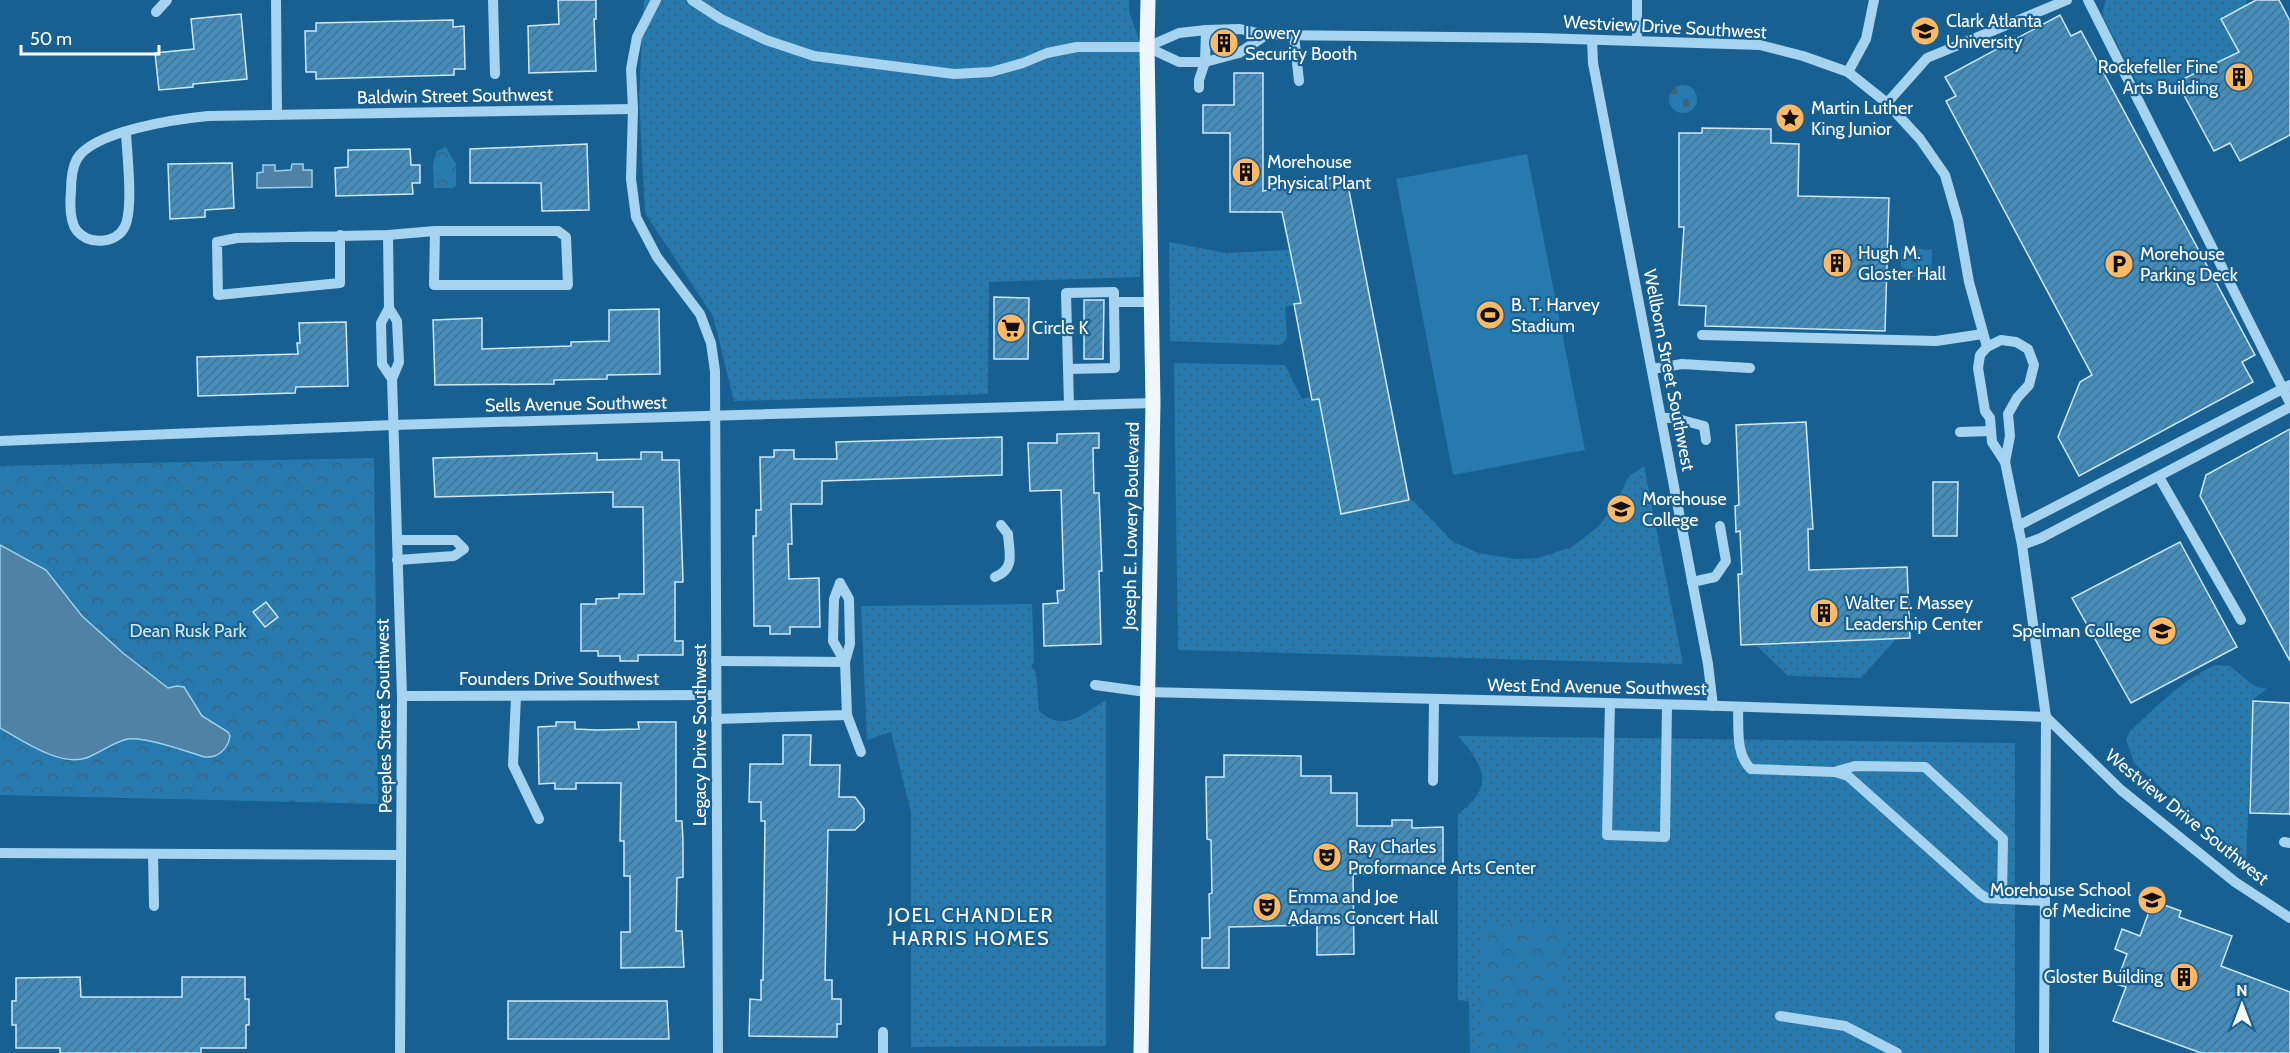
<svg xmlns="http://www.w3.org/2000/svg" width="2290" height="1053" viewBox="0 0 2290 1053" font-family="Cabin,sans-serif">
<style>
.grass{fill:url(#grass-dots)}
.cemetery{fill:url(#cemetery-stones)}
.park{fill:url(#park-crowns)}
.garden{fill:#277aad}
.water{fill:#4f82a4;stroke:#98d1f2;stroke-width:1.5}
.building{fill:url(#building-hatch);stroke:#cce9fb;stroke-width:1.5}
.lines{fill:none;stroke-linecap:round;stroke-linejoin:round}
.minor{stroke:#a5d3f0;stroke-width:10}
.major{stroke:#eef7ff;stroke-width:15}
.labels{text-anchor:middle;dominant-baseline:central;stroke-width:4.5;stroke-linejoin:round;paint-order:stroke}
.poi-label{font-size:18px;fill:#fff;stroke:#176091;text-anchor:start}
.street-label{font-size:18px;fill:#fff;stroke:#176091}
.park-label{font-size:18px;fill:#cce9fb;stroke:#176091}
.neighbourhood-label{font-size:20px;letter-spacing:1.5px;fill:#fff;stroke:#176091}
</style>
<defs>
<pattern id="grass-dots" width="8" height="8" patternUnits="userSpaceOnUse" patternTransform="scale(1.5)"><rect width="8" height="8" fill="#277aad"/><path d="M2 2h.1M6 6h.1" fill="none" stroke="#3a637c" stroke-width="1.8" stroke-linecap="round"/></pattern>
<pattern id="cemetery-stones" width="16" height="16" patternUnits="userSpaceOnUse" patternTransform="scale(1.5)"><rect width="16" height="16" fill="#277aad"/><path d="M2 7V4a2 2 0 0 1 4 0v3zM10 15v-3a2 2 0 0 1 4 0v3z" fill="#3a637c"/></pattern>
<pattern id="park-crowns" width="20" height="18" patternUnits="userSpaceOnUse" patternTransform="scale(1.5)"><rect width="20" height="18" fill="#277aad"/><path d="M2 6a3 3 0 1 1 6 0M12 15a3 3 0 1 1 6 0" fill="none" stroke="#3a637c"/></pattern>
<pattern id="building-hatch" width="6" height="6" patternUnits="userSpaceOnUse" patternTransform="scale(1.5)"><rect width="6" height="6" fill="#448dba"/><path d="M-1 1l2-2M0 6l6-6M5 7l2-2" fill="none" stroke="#47738e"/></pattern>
</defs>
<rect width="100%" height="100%" fill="#176091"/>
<g class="grass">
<path d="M644,0H1129V11L1151,75L1140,277L989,282L988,394L734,401L713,316L645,213L639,97Z"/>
<path d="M2106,0H2246L2248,5L2221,19L2239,52L2202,72L2200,70L2177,82L2144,95L2102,15Z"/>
<path d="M1169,242L1226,253L1290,250L1301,303L1285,307L1287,338L1281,345L1170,341Z"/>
<path d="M1174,363L1285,365L1302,399L1311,397L1319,399L1341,514L1413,500L1452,541L1478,553L1516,559L1538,558L1572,547L1599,526L1616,502L1629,476L1644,466L1683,664L1178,650Z"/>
<path d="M1032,604L1034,662L1031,666L1036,672L1039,711C1064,733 1081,715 1106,700V1046L911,1047V812L891,732L867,740L861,606Z"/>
<path d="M1897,638L1861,678L1788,676L1755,644Z"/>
<path d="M2215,665L2230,666L2254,686L2267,689L2253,699L2246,865L2134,763L2126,739L2130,731C2156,707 2182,680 2215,665Z"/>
<path d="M1458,736L2015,743V1053H1470L1469,1001L1458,1000V814C1496,786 1484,766 1458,736Z"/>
</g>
<g class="cemetery">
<circle cx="1683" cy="99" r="14"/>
<path d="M1901,249H1932L1931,277H1901Z"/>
</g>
<g class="park">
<path d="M446,147L456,164V186L453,188H434L433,164L437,151Z"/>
<path d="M374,458L378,804L0,795V466Z"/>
<path d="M1485,923L1567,927L1564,1053H1480Z"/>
</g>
<path class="garden" d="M1527,154L1585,450L1453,475L1396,179Z"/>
<g class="water">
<path d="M292,164H303V170H312V187L257,188V173L263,172V165H275V171L291,170Z"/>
<path d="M0,545L46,570L82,616L123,653L168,688L177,686L184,687L202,716L228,732L230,736C228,749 218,758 205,757C188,752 144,736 128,739C113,742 100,753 86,758C60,767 22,740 0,728Z"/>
</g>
<g class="building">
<path d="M558,0H596V19H594L596,71L529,73L528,26L559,24Z"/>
<path d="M2256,0H2279L2290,21V135L2240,161L2230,143L2214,151L2177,82L2239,52L2221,19Z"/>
<path d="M241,14L247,79L193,84V87L159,90L155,53L194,49L191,19Z"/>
<path d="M2060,15L2071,36L2081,31L2255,355L2242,362L2253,382L2079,476L2058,437L2080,382L2092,375L1946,101L1956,96L1945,77Z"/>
<path d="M453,20V27L464,26L465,69H454V75L316,79V72H306L305,31H316V23Z"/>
<path d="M1234,73H1263V191L1346,175L1409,500L1341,514L1319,399L1312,400L1294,304L1301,303L1282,212H1230V133H1203V105H1234Z"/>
<path d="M1702,128L1771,129V143L1799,144L1798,196L1889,198L1885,331L1705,326L1706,306L1679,305L1684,227H1679V133H1702Z"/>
<path d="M587,144L589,210L542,211L541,183H470V149Z"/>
<path d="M410,149L411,165H420V183H412L413,194L336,196L335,168L348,167V150Z"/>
<path d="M232,163L234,208L205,210V217L170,219L168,164Z"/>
<path d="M994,297L1029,298L1028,359H994Z"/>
<path d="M1084,300H1104L1103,359H1084Z"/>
<path d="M659,309L660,374L607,375V379L554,380V384L435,385L433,320L482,318V349L571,346V342L609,341V310Z"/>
<path d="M346,322L348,386L296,387L295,393L198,396L197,357L298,354L297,343H300L299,323Z"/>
<path d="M1806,422L1813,529H1808L1809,570L1907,567L1910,638L1741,645L1738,574H1742L1740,531L1736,532L1735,506L1739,505L1736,425Z"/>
<path d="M2290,429V661L2200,496L2206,475Z"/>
<path d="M1099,433V448H1093L1094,493H1099L1102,571H1099L1101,644L1044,646L1043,604L1058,603L1057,591L1064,590L1061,490L1030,491L1028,443H1057V434Z"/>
<path d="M1002,437V475L822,481V504H791L792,544H788L789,579L819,578L820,627H790V634H770V626H754L753,536H756V510H761L760,457H774V450H794V459H837L836,442Z"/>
<path d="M641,452H662V460H679L683,582H675V641H683V655H638V661H620V656H598V651H581V604H596V599L619,598V594H644L643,507H613V492L435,497L433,458L597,453V460L641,459Z"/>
<path d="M1933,482H1958L1957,536H1933Z"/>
<path d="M2180,542L2237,647L2131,703L2072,598Z"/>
<path d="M266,602L278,617L265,627L253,612Z"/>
<path d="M2253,701L2290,703V814L2250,813Z"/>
<path d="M556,722H575V729L597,730L639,729L638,722H676V821H682L683,842V877L677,878L676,931H682L684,967L621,968V932H630V876H624V841H620L621,783H576V789H555V783L539,784L538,727L556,726Z"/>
<path d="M783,735H811L810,765H840L839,797H855L864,809V821L855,830H828L825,980H832V999H841V1024H837V1037L749,1036L750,999L761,1000V980H763L765,821H761V802H749L750,764H783Z"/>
<path d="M1224,755L1301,756V776H1331V793H1357V826H1392V820H1412V828L1443,827V873L1353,874L1354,954L1317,955V925L1229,927V968H1202V938H1210L1209,894L1212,893L1211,840L1207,839L1206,777H1224Z"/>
<path d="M2153,901L2181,911L2179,917L2232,936L2221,966L2290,992V1053H2201L2113,1021L2126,987L2116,984L2127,954L2115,949L2122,929L2140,936Z"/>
<path d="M80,977L81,997H182V977H245V999H249V1025H246V1048H201V1053H60V1048H16V1025H12V1001H16V978Z"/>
<path d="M508,1001H667L669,1039H508Z"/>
</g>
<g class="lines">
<g class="minor">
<path d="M276,0L277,115"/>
<path d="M493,0L495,74"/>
<path d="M656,0L637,37L631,69L633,109L631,179L636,217L657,257L700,314L711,343L715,371L718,1053"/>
<path d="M692,0L721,19L766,40L814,56L954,74L991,72L1023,63L1047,53L1077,47H1147L1179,33L1206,30L1240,29L1266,35L1540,38L1760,45L1803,56L1848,72L1887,103L1920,139L1945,175L1958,220L1969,282L1987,347"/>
<path d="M1637,0V40"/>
<path d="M2088,0L2290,403"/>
<path d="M156,12L167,0"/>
<path d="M1294,35L1299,81"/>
<path d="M1592,40L1593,63L1708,664L1713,706"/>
<path d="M1147,47L1179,62H1205L1239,53L1266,35"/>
<path d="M1848,72L1866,39L1874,0"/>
<path d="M1199,88V80L1205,62L1206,30"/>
<path d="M1887,103L1927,58L2067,0"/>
<path d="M126,133C127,154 134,212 124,228C115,244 89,245 77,231C69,221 70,202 71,191C71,181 72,168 77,159C93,131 177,119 208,116L633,109"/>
<path d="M340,235V283L218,295L217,242L237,238L388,235L435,231H558L566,237L568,285H434L435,231"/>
<path d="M388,235L389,308L397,321L399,362L392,379L402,696L400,1053"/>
<path d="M389,308L381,323L382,364L392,379"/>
<path d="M1702,335L1936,341L1983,334"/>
<path d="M1068,369L1115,368L1114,302"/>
<path d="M1652,369L1682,364L1750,368"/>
<path d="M1069,405L1066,293L1114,292V302H1151"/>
<path d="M1661,418H1674L1704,426L1706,440"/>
<path d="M1960,432L1991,431"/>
<path d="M0,441L393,425L1153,403"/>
<path d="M2005,462L1992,442L1990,418L1985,411L1978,368L1980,355L1987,347L2001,340L2016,342L2028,349L2034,365L2029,385L2017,398L2008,414L2010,436L2005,462L2022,545L2046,717L2044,1053"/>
<path d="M2159,477L2241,620"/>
<path d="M2018,526L2290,385"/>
<path d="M397,540H455L464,549L454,556L397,560"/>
<path d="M2022,545L2041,538L2290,407"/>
<path d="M995,577C1016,568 1009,553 1008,534L1001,525"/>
<path d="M1692,582L1715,577L1726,561L1720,526"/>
<path d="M840,583L834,599L833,641L845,662"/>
<path d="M840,583L849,599L850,644L845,662"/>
<path d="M1095,685L1146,692L1692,705L2046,717"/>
<path d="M402,696L716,695"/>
<path d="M516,696L513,765L539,819"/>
<path d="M1610,704L1607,835L1665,837L1667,705"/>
<path d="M1738,707C1739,728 1735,754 1751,769L1834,772L1855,766L1925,767L2003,839L2002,899"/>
<path d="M847,715L861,752"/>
<path d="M2046,717L2121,790L2235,882L2290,918"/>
<path d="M716,719L847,715L845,662L716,661"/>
<path d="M1835,772L1848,776L1980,894L1986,898L2045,901"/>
<path d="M1433,781L1434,699"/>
<path d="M2284,842L2290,843"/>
<path d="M0,853L401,855"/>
<path d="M153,854L154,906"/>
<path d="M1780,1016L1845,1026L1897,1053"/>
<path d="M883,1053V1032"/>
</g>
<path class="major" d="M1141,1053L1153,403L1147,47L1148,0"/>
</g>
<defs>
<g id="university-disc" transform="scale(1.5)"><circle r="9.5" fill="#ffb864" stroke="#176091"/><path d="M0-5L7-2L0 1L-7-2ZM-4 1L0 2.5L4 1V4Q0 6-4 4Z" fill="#111"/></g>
<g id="building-disc" transform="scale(1.5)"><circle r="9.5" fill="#ffb864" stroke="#176091"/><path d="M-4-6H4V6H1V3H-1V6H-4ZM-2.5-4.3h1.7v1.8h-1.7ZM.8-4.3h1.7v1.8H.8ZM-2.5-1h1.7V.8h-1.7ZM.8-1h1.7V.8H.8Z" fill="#111"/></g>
<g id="sight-disc" transform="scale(1.5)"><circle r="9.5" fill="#ffb864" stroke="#176091"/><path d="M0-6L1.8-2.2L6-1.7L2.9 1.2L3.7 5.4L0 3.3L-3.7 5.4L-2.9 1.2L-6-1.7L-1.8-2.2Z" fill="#111"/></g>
<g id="parking-disc" transform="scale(1.5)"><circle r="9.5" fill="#ffb864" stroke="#176091"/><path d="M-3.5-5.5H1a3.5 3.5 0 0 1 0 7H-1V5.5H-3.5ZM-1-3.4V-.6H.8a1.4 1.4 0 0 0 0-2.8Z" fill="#111"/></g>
<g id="stadium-disc" transform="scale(1.5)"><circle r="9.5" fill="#ffb864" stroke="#176091"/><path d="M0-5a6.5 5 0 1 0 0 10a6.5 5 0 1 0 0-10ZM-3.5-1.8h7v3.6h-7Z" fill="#111"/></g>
<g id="supermarket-disc" transform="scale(1.5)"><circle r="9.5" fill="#ffb864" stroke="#176091"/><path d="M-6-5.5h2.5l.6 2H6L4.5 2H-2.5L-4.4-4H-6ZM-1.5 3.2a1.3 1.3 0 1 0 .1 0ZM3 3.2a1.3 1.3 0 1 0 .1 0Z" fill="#111"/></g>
<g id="theatre-disc" transform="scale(1.5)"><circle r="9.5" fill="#ffb864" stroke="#176091"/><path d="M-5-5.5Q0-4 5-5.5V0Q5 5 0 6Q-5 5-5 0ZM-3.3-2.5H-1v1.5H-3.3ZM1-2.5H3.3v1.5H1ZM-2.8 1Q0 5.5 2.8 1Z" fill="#111"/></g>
</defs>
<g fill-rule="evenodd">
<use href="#university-disc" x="1925" y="31"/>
<use href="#building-disc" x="1224" y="43"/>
<use href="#building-disc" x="2239" y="77"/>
<use href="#sight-disc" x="1790" y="118"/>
<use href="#building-disc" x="1246" y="172"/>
<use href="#building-disc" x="1837" y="263"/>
<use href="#parking-disc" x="2119" y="264"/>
<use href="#stadium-disc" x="1490" y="315"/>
<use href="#supermarket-disc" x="1011" y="328"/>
<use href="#university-disc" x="1621" y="509"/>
<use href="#building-disc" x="1824" y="613"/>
<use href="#university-disc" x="2162" y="631"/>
<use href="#theatre-disc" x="1327" y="857"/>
<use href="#university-disc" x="2152" y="900"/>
<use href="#theatre-disc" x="1267" y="907"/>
<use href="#building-disc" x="2184" y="977"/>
</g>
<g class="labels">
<g class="poi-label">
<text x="1946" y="21">Clark Atlanta<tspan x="1946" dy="21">University</tspan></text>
<text x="1245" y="33">Lowery<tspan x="1245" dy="21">Security Booth</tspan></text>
<text x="2218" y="67" text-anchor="end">Rockefeller Fine<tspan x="2218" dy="21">Arts Building</tspan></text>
<text x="1811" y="108">Martin Luther<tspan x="1811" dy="21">King Junior</tspan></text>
<text x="1267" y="162">Morehouse<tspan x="1267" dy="21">Physical Plant</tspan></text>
<text x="1858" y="253">Hugh M.<tspan x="1858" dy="21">Gloster Hall</tspan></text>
<text x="2140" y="254">Morehouse<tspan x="2140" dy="21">Parking Deck</tspan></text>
<text x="1511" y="305">B. T. Harvey<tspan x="1511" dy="21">Stadium</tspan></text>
<text x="1032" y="328">Circle K</text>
<text x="1642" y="499">Morehouse<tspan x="1642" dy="21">College</tspan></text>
<text x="1845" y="603">Walter E. Massey<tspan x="1845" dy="21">Leadership Center</tspan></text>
<text x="2141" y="631" text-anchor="end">Spelman College</text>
<text x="1348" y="847">Ray Charles<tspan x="1348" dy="21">Proformance Arts Center</tspan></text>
<text x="2131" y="890" text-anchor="end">Morehouse School<tspan x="2131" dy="21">of Medicine</tspan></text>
<text x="1288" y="897">Emma and Joe<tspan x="1288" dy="21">Adams Concert Hall</tspan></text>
<text x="2163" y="977" text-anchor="end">Gloster Building</text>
</g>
<g class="street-label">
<text transform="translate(1665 27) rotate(3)">Westview Drive Southwest</text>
<text transform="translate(455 96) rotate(-1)">Baldwin Street Southwest</text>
<text transform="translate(1669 370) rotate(79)">Wellborn Street Southwest</text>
<text transform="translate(576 404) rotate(-1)">Sells Avenue Southwest</text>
<text transform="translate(1131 526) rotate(-89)">Joseph E. Lowery Boulevard</text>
<text x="559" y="679">Founders Drive Southwest</text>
<text transform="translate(1597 687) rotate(1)">West End Avenue Southwest</text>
<text transform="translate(384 716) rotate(-91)">Peeples Street Southwest</text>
<text transform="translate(700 735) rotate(-90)">Legacy Drive Southwest</text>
<text transform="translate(2187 817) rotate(39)">Westview Drive Southwest</text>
</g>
<g class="park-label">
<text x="188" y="631">Dean Rusk Park</text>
</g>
<g class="neighbourhood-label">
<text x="971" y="915">JOEL CHANDLER<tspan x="971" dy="23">HARRIS HOMES</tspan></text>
</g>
</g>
<g transform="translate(2242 1005)" stroke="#176091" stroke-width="4.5" paint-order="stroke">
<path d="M0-4.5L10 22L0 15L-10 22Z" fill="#ffffff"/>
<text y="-9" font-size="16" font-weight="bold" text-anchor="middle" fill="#ffffff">N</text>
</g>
<path d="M21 45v9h138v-9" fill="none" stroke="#ffffff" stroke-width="3"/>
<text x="30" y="45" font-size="18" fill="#ffffff" stroke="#176091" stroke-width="4.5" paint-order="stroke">50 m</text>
</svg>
